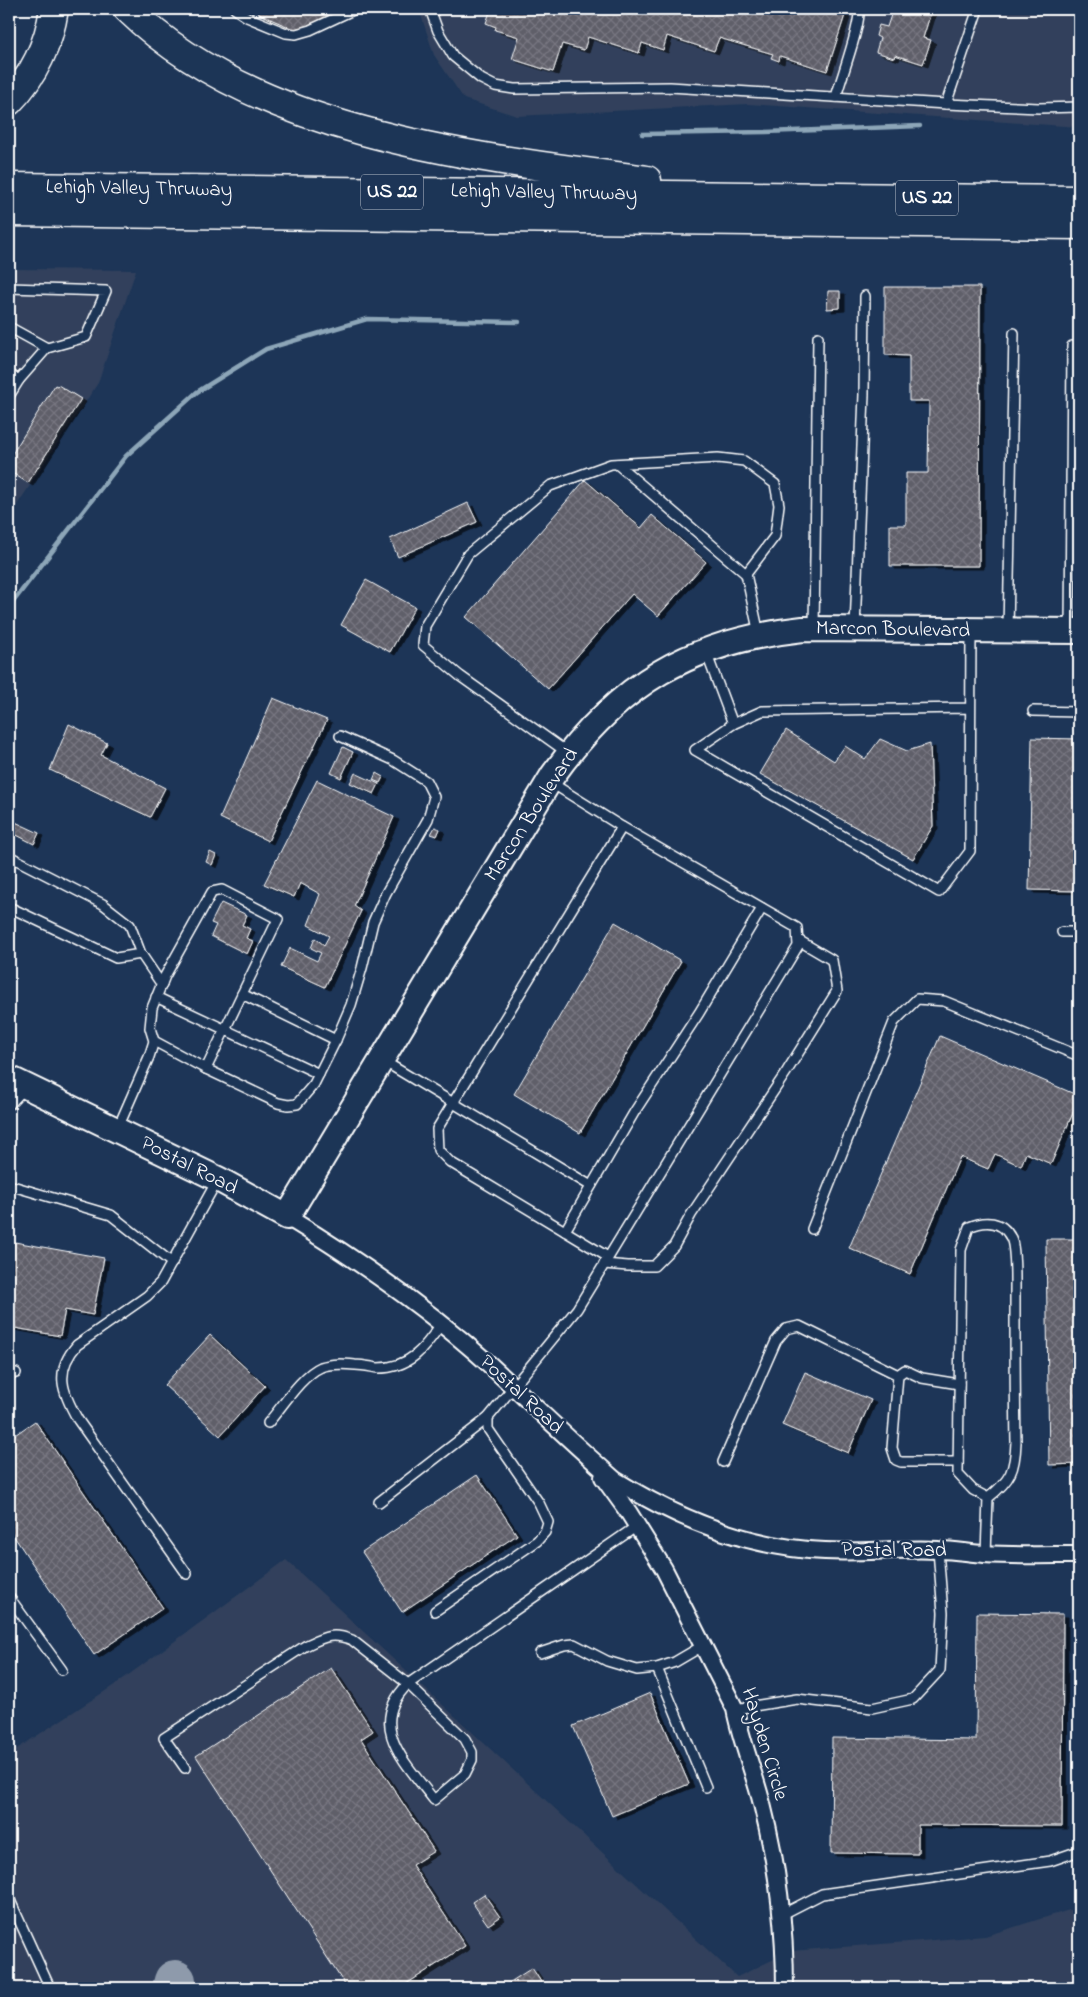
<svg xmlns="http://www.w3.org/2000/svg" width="1088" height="1997" viewBox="0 0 1088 1997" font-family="'Indie Flower',sans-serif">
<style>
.built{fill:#31415c}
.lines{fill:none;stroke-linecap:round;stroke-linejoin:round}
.stream{stroke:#8da6b8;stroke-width:4.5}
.taxiway{stroke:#8e9aab;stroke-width:42}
.building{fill:url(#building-cross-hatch);stroke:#fff;filter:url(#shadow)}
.lane-casing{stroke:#fff;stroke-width:12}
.street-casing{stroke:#fff;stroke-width:20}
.secondary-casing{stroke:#fff;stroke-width:28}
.highway-casing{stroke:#fff;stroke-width:31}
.lane{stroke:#1d3557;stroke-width:9}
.street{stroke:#1d3557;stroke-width:16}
.secondary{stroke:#1d3557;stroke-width:24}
.highway{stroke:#1d3557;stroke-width:28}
.labels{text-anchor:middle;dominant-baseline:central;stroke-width:5;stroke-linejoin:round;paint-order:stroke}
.shield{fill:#1d3557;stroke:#bbc2cd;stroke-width:1}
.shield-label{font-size:20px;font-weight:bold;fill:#fff}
.street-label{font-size:21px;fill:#fff;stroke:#1d3557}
</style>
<defs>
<pattern id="building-cross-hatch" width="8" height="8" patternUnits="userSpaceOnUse" patternTransform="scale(1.25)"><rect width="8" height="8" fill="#5f5e69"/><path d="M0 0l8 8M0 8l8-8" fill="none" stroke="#777680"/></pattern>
<filter id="shadow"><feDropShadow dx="5" dy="3" stdDeviation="0" flood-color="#0009"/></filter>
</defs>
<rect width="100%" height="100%" fill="#1d3557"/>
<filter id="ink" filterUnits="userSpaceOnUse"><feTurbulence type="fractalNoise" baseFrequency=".02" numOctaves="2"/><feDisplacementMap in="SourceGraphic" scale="10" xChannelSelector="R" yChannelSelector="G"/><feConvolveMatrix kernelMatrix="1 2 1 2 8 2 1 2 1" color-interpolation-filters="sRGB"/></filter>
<g filter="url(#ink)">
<g class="built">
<path d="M419,9H1079V127L748,104L517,116L464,99L434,55Z"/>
<path d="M9,269L136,270L98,383L9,517Z"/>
<path d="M286,1560L737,1977L791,1951L985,1936L1079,1907V1988H9V1754L116,1684Z"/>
</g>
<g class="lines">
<g class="stream">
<path d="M642,134L766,132L920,126"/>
<path d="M9,607L126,456L197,392L266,349L367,319L519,322"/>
</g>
<path class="taxiway" d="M173,1988L175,1981"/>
</g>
<g class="building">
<path d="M257,9H352L298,31L259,14Z"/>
<path d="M491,9H825L845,15L827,71L780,56L779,61L771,58L773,54L719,38L714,51L667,36L663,50L642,43L639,53L588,37L584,50L562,44L553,72L512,59L519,37L495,30L496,27L486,23Z"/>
<path d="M893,9H932L923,38L931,40L923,64L895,55L894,58L876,52L880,38L876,36L879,25L887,27Z"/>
<path d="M885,287H980L979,566H890V525H906V473H928L929,401H909V356L885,355Z"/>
<path d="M828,291H840V308L827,309Z"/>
<path d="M55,385L57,386L58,385L81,399L28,483L9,471V459Z"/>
<path d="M585,480L641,528L652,515L706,562L658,616L632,594L548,689L466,617Z"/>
<path d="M468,503L477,522L398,557L390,539Z"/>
<path d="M366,580L415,607L390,652L341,625Z"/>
<path d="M273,698L327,720L268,841L220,818Z"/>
<path d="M69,724L107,743L101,755L165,788L150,817L50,770Z"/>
<path d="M786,730L834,761L845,746L865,759L880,739L907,751L930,744L933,826L913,859L760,774Z"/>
<path d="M1032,738L1079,739V891L1029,890Z"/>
<path d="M343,747L353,752L341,778L331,773Z"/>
<path d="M355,773L379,784L374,794L350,783Z"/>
<path d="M376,773L383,777L380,783L373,780Z"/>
<path d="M317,780L394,817L354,906L361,911L325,987L281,967L290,948L317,961L321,953L311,948L315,938L324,945L329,936L308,925L320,894L300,883L294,897L264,884Z"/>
<path d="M11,820L39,833L34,844L9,831Z"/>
<path d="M435,827L440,829L437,836L431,834Z"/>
<path d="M210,852L216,855L212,865L206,862Z"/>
<path d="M221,903L247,915L242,925L250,929L246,938L253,941L247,954L211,936L216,925L211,923Z"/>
<path d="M615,922L681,961L580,1133L514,1094Z"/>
<path d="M940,1036L1079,1096V1099L1051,1164L1026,1153L1021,1166L995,1154L988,1169L960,1157L910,1274L849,1248Z"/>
<path d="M1046,1239H1079V1464L1049,1465Z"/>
<path d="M9,1241L104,1258L93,1315L65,1310L60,1336L9,1327Z"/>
<path d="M210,1335L265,1386L220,1436L164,1385Z"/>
<path d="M805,1372L871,1400L848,1453L782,1425Z"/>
<path d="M35,1421L163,1608L94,1655L9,1529V1439Z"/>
<path d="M477,1475L517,1535L402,1612L362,1552Z"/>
<path d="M977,1613L1063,1614L1062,1826L918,1825V1854L831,1853L832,1738L976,1740Z"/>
<path d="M331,1668L373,1731L361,1739L434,1851L412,1865L465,1946L400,1988H347L196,1756Z"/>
<path d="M650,1693L689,1784L612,1816L573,1726Z"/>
<path d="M484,1894L500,1917L488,1925L472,1902Z"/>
<path d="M532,1968L545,1988H501Z"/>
</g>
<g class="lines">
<g class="lane-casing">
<g id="lane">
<path d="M235,9L247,17L286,33L296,34L310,30L355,9"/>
<path d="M430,9L438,31L453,56L481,79L495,86L514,89L670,87L946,104L1039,108L1079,107"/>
<path d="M836,97C841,78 861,25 859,9"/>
<path d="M946,104L978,9"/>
<path d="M9,288L106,291L86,337L47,348L19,380"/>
<path d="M9,327L47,348"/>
<path d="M9,374L19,380L9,396"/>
<path d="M617,464L746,574"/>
<path d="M814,629L818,337"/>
<path d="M855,629L864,394L865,296"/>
<path d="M1008,630L1014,333"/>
<path d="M1070,631L1072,346"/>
<path d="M706,652L733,724"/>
<path d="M970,708L762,711L733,724L695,750L939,892L970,851L971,630"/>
<path d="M1033,711L1079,712"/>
<path d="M568,753L460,676L423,645L425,626L468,554L550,486L611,464L718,458L744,461L775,484L779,505L775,536L746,574L759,634"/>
<path d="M9,856L103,904L130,925L141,954L162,985"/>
<path d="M9,907L116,958L141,954"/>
<path d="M1062,932H1079"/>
<path d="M156,997L319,1074"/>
<path d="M154,1041L206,1069L278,1103L288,1105L297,1104L314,1084L336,1040"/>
<path d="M382,1060L591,1186"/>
<path d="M206,1069L242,994"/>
<path d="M9,1105L26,1087"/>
<path d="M117,1130L149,1057L154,1041L150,1028L152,1008L165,976L212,892L222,890L278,919L242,994L336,1040L351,1005L362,968L373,922L386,893L428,819L434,797L426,781L393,760L340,736"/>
<path d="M9,1185L111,1215L172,1263"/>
<path d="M812,1229L894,1022L917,999L944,1001L1079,1056"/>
<path d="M565,1231L635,1111L699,1013L762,908"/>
<path d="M608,1257L450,1162L438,1150L437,1129L622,827"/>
<path d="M604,1264L628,1266H654L674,1246L691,1215L787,1071L837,991L832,960L798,940"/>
<path d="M9,1372L16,1373"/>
<path d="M268,1423C282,1407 302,1375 321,1367C332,1363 344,1364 355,1365C363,1365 371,1367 378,1368C410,1368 425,1348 441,1324"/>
<path d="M723,1462L776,1341L786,1329L799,1326L898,1375"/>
<path d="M958,1462H901L896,1460L892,1448L898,1375L905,1370L922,1378L959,1384"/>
<path d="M379,1502L488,1418"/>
<path d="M986,1554L988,1498C1011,1480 1015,1470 1016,1442C1015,1393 1015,1344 1015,1295C1015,1283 1016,1248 1011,1238C1002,1220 985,1220 969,1227L961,1250L958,1474L973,1490L988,1498"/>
<path d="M187,1574L78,1420C62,1392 54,1371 77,1345L147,1296L161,1282L218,1179"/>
<path d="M9,1597L62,1670"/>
<path d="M435,1611L537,1541L545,1532L548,1522L539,1503L488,1429V1418L577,1309L798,946L797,928L622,827L550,782"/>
<path d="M540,1653L564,1645L574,1644L607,1661L637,1670L657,1668L675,1662L704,1645"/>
<path d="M657,1668L706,1787"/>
<path d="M408,1684L465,1739L472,1752V1760L465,1774L434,1800C407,1764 365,1726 408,1684Z"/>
<path d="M735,1709L797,1699L872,1708L913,1699L940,1670L943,1613L938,1550"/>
<path d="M185,1768L164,1738L305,1646C324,1637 332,1632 352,1640L408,1684L637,1526"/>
<path d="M9,1898L50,1988"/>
<path d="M781,1915L822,1894L1050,1861L1079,1851"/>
</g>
</g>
<g class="street-casing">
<g id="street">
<path d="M287,1217C358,1260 427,1308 489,1364C531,1403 572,1443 615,1480C678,1519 750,1548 825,1551C863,1553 901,1548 939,1550C954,1550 969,1553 984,1554C1016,1556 1048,1555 1079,1555"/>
<path d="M603,1477L629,1513L664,1569L735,1709C741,1741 754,1772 762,1804C777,1863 785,1927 785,1988"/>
</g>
</g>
<g class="secondary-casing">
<path id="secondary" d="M9,1078L218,1179L287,1217L553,775C619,683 691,641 803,629L1079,631"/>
</g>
<g class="highway-casing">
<g id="highway">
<path d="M128,9C256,134 477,158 647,180"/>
<path d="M9,101C34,76 49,43 54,9"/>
<path d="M9,187L1079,200"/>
<path d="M9,212L1079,225"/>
</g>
</g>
<use href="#lane" class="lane"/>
<use href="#street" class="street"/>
<use href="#secondary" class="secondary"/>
<use href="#highway" class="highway"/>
</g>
</g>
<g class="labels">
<g class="shield">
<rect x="361" y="174.5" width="62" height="35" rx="4"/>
<rect x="896" y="180.5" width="62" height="35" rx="4"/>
</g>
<g class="shield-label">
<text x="392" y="192">US 22</text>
<text x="927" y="198">US 22</text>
</g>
<g class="street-label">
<text transform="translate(139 189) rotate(1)">Lehigh Valley Thruway</text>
<text transform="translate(544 193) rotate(1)">Lehigh Valley Thruway</text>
<text transform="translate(893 630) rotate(1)">Marcon Boulevard</text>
<text transform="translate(532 815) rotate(-57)">Marcon Boulevard</text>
<text transform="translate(189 1166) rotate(27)">Postal Road</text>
<text transform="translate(521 1395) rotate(43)">Postal Road</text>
<text x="894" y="1551">Postal Road</text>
<text transform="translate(764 1744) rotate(73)">Hayden Circle</text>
</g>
</g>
<rect width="1088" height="1997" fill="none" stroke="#1d3557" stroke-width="30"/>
<rect x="15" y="15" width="1058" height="1967" fill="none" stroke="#fff" stroke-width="2" filter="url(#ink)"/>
</svg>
